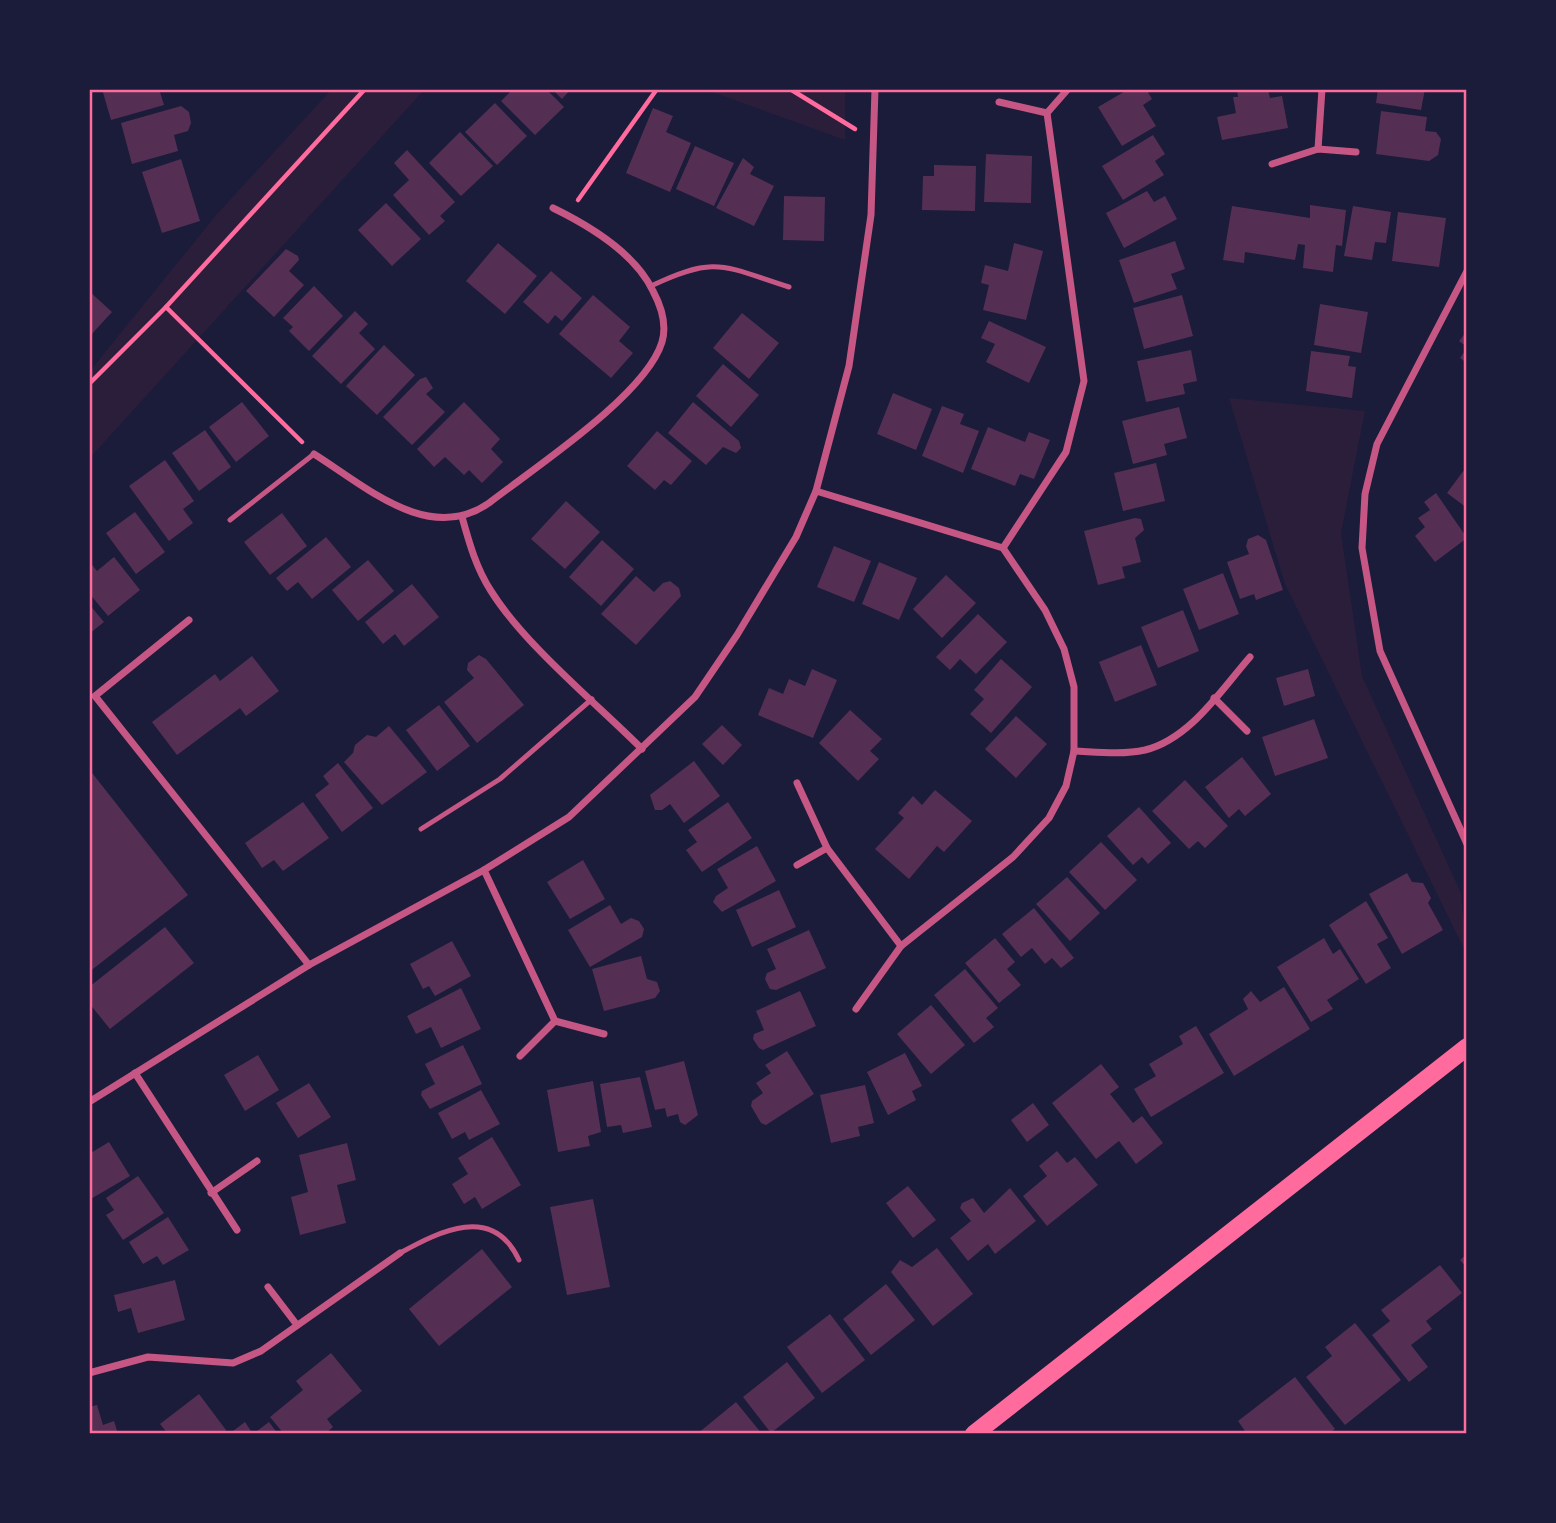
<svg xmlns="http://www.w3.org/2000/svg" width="1556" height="1523" viewBox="0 0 1556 1523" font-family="'PT Serif',serif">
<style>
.green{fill:#2a1e3b}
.building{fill:#542f53}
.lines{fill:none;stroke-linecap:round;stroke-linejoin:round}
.path{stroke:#ff6b9d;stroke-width:4.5}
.service{stroke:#c65784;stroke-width:5}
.minor{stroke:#c65784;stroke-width:7}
.primary{stroke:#ff6b9d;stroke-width:18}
.neatline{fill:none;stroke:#ff6b9d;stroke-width:2.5}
</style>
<rect width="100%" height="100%" fill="#1b1b3a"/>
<g class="green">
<path d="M332,89H425L89,459V372L217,214Z"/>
<path d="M704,89H845V140Z"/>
<path d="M1229,398L1365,411L1341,533L1362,676L1461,893L1467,955L1285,584Z"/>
</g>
<g class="building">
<path d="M102,89H159L164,105L111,120Z"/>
<path d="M507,89H546L564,107L535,135L501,101L510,92Z"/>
<path d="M552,89H571L562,99Z"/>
<path d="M1129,89H1146L1152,99L1143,105L1156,126L1122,146L1098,107Z"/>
<path d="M1237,89H1268L1270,98L1282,96L1288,128L1222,140L1217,117L1236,113L1233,97H1238Z"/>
<path d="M1378,89H1425L1421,110L1376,103Z"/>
<path d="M495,103L527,136L497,165L465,132Z"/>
<path d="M181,106L189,112L191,123L188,131L174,135L178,151L132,164L121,123Z"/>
<path d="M653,108L673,116L666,132L691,143L670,192L626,173Z"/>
<path d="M1381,111L1427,117L1425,131L1436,132L1441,139L1438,155L1429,161L1376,154Z"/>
<path d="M460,132L493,166L461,196L429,163Z"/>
<path d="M1153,135L1165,154L1155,161L1164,175L1123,200L1102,166Z"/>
<path d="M695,146L734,163L714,206L676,189Z"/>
<path d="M407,150L455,202L440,216L445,221L429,235L393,195L409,180L394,163Z"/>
<path d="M986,154L1032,156L1031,203L984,202Z"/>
<path d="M743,158L754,167L750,174L774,186L754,226L716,208Z"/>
<path d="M181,159L200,221L162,233L142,172Z"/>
<path d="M934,165L976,166L975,211L922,210L923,176H934Z"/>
<path d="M1147,191L1154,202L1165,196L1177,219L1124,248L1106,213Z"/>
<path d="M784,196L825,197L824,241L783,240Z"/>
<path d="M386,203L421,239L392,266L358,230Z"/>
<path d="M1310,205L1346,210L1342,246L1336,245L1333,272L1303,268L1305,245L1298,244L1295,260L1245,252L1244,263L1223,260L1232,206L1310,218Z"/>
<path d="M1353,206L1391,212L1386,243L1375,242L1372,260L1344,256Z"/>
<path d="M1398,212L1446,218L1439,267L1392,261Z"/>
<path d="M1175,241L1185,269L1171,274L1177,289L1134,303L1119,260Z"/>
<path d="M498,243L537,276L505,314L466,281Z"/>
<path d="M1014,243L1043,251L1026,320L983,310L989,285L981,283L985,265L1008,271Z"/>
<path d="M286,249L298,256L299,260L289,271L304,285L274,317L246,291Z"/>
<path d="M551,271L582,298L562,321L555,315L548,324L523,302Z"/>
<path d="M314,286L343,316L309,351L289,331L293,327L283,318Z"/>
<path d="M89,291L112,312L89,337Z"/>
<path d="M593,295L630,327L619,341L633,353L611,378L559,334Z"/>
<path d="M1182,295L1193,336L1144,349L1133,308Z"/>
<path d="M1320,304L1368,312L1361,353L1314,345Z"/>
<path d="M355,311L368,324L359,333L375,349L341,384L312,356Z"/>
<path d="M742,313L779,343L749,379L713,348Z"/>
<path d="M989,321L1046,347L1029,383L986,362L995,344L981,338Z"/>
<path d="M1467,331V347L1459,341Z"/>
<path d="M384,345L415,375L377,415L346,386Z"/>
<path d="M1467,348V363L1460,358Z"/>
<path d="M1191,350L1197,381L1183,384L1185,394L1146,402L1137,361Z"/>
<path d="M1311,351L1350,356L1348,366L1356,367L1352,398L1306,391Z"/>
<path d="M723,364L759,395L731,427L696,396Z"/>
<path d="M426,377L433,388L426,394L445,412L412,445L383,417L420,379Z"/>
<path d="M893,393L932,409L916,450L877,434Z"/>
<path d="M242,402L269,436L236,462L209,427Z"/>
<path d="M464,402L500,439L491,449L503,462L482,483L469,470L464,475L445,457L434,467L417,449Z"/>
<path d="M693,402L739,441L741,448L736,453L723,447L706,465L668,433Z"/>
<path d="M942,406L964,414L960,424L979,431L963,473L922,456Z"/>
<path d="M1179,407L1187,438L1164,444L1167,455L1133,464L1122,421Z"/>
<path d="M988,427L1025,442L1029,432L1050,440L1034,479L1020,474L1015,486L971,469Z"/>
<path d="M205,430L231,467L199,491L172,453Z"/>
<path d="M657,431L692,461L671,485L664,480L655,490L627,466Z"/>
<path d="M165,460L194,501L183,509L193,523L169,541L129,486Z"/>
<path d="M1156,463L1165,501L1123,511L1114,473Z"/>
<path d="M1467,466V508L1447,493Z"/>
<path d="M1436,493L1467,538L1435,562L1415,536L1425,527L1418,518L1430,510L1424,502Z"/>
<path d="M566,501L600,532L565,569L531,539Z"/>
<path d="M135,512L165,552L136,574L106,533Z"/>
<path d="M282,513L307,546L270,575L244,542Z"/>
<path d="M1135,518L1141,519L1144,530L1135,538L1141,562L1122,567L1125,578L1098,585L1084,531Z"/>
<path d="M1258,535L1266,540L1283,590L1256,600L1254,594L1240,599L1227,562L1249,554L1246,546L1248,539Z"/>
<path d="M326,537L351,567L312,599L298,582L287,591L276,578Z"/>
<path d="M602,540L634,569L601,606L569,577Z"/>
<path d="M834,546L871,561L854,602L817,587Z"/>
<path d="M114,557L140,590L108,616L89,593V561L97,571Z"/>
<path d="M368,560L394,591L358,621L332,590Z"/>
<path d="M879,562L917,578L899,620L862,604Z"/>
<path d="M1223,573L1239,614L1199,630L1183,589Z"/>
<path d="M946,575L976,603L942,638L913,609Z"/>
<path d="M636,576L654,592L663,583L670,581L679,588L681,596L636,645L601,614Z"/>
<path d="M412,584L439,617L404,646L395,634L383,644L365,622Z"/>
<path d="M89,604L104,622L89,634Z"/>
<path d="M1183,610L1199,651L1158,668L1141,627Z"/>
<path d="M978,614L1007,642L976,674L960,659L950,670L936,657Z"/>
<path d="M1141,645L1157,685L1115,702L1099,662Z"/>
<path d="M479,655L486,659L524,705L477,743L444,702L474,678L467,670L468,663Z"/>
<path d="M252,656L279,691L246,716L240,708L177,755L152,722L215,674L220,681Z"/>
<path d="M1001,659L1032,687L991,733L970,714L984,699L974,690Z"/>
<path d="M812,669L837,680L813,738L758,715L769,688L783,694L789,679L805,686Z"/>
<path d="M1308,669L1315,696L1284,706L1276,678Z"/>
<path d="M439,705L470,746L437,771L406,730Z"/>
<path d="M850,710L882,739L870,751L879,759L858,781L819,743Z"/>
<path d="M1016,716L1047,744L1016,778L985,749Z"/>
<path d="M1314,719L1328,758L1275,776L1262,737Z"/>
<path d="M722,725L742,745L723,765L702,744Z"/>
<path d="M389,726L427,772L382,805L344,762L353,753L355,745L367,735L376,737Z"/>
<path d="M1242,757L1271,794L1245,816L1239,809L1229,818L1205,787Z"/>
<path d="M694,761L720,796L684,823L670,804L662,810H655L650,795Z"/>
<path d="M338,763L373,808L342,832L315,795L329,784L323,776Z"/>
<path d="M89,769L188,895L89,972Z"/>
<path d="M1185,780L1228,826L1205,848L1198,841L1189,849L1152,811Z"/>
<path d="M935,790L972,821L944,852L937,846L909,879L875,849L904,818L898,813L913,796L922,805Z"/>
<path d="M303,802L329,838L283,871L274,860L262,868L245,843Z"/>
<path d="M728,802L752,838L702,872L686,850L697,842L688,830Z"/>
<path d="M1139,807L1171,843L1148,864L1142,857L1133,865L1107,836Z"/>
<path d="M1101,842L1137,880L1105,910L1069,872Z"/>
<path d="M757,846L776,881L722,912L713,902L716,896L728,888L717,869Z"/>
<path d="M583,860L605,899L570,919L547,882Z"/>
<path d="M1407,873L1412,882L1423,883L1431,898L1428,903L1443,930L1402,954L1369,894Z"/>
<path d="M1067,877L1100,913L1070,941L1036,904Z"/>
<path d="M779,890L796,927L752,947L736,910Z"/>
<path d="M1366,901L1388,938L1377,944L1391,968L1366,984L1329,925Z"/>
<path d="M610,905L621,924L631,918L639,921L644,929L642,937L590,967L568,930Z"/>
<path d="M1034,908L1074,958L1061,968L1052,958L1045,964L1032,948L1021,957L1002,934Z"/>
<path d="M165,927L194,963L110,1029L89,1003V987Z"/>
<path d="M809,930L826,968L776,990L770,989L765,979L767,973L776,969L767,949Z"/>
<path d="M995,938L1015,962L1007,969L1021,985L999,1003L965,963Z"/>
<path d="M1324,938L1333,954L1340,949L1359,979L1327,1000L1333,1009L1311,1022L1277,967Z"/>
<path d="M452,941L471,976L435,996L429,986L423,989L410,964Z"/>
<path d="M641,956L647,979L657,982L660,991L655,998L604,1011L592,969Z"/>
<path d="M965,969L998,1008L986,1018L994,1027L974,1043L934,995Z"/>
<path d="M1284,987L1310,1029L1234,1076L1209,1034L1248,1009L1243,999L1251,991L1260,1002Z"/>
<path d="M461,988L481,1029L441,1048L431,1027L416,1034L407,1016Z"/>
<path d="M800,991L816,1026L763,1050L759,1048L753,1039L754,1034L764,1030L756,1011Z"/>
<path d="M931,1005L965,1045L931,1074L897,1034Z"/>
<path d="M1196,1026L1224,1073L1151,1117L1134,1089L1156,1076L1149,1064L1183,1044L1179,1036Z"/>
<path d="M463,1045L482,1084L430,1109L421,1095L422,1091L435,1084L425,1064Z"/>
<path d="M787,1051L814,1094L766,1125L761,1123L751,1106L752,1101L763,1093L756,1083L771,1073L765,1065Z"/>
<path d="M905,1053L922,1086L912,1091L916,1100L888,1115L867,1072Z"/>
<path d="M258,1055L279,1090L245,1111L224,1075Z"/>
<path d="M684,1061L698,1115L685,1125L680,1122L678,1114L667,1117L665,1108L655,1110L645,1071Z"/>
<path d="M1101,1064L1119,1087L1110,1094L1133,1123L1142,1116L1163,1143L1136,1164L1119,1141L1096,1159L1052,1103Z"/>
<path d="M640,1077L652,1127L623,1133L621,1125L607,1127L600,1084Z"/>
<path d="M593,1081L601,1132L588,1136L590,1146L558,1152L547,1090Z"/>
<path d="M309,1083L331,1117L298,1138L276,1103Z"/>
<path d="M865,1085L874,1123L858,1127L860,1136L831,1143L820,1095Z"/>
<path d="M481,1090L500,1124L469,1140L465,1132L452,1139L438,1113Z"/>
<path d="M1033,1103L1049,1125L1027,1142L1011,1120Z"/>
<path d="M492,1137L521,1185L482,1209L475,1197L464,1204L452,1184L468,1174L458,1158Z"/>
<path d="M109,1142L130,1176L89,1200V1154Z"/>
<path d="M347,1143L356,1180L337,1185L346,1223L300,1235L291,1197L308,1192L299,1155Z"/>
<path d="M1057,1151L1067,1163L1075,1157L1098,1185L1047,1226L1023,1196L1047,1176L1039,1166Z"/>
<path d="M138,1176L164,1213L123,1240L106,1215L114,1210L106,1198Z"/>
<path d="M908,1186L936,1220L913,1238L886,1203Z"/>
<path d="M1010,1188L1036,1221L995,1254L988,1244L968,1261L950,1238L971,1221L960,1208L962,1203L973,1198L984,1213Z"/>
<path d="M593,1199L610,1287L567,1295L550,1207Z"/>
<path d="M168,1217L189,1250L163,1265L157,1256L143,1264L129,1242Z"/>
<path d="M937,1248L973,1294L933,1326L891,1272L900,1260L912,1267Z"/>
<path d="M482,1249L512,1287L439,1346L409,1309Z"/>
<path d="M1467,1254V1268L1460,1260Z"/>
<path d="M1440,1265L1462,1293L1426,1321L1432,1329L1411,1345L1428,1367L1409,1382L1372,1335L1390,1321L1381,1310Z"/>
<path d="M175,1280L185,1320L138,1333L131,1308L118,1312L114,1295Z"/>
<path d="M886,1284L915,1320L871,1355L843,1319Z"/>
<path d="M830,1314L865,1360L822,1393L787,1347Z"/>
<path d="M1355,1323L1401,1380L1345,1425L1306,1377L1332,1356L1325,1347Z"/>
<path d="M331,1353L362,1391L327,1419L333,1427L325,1434H284L270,1417L303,1390L296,1381Z"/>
<path d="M787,1362L815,1398L771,1433L743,1397Z"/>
<path d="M1295,1377L1335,1429L1328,1434H1247L1238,1421Z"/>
<path d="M199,1394L226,1430L222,1434H168L160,1424Z"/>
<path d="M736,1402L762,1434H697Z"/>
<path d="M97,1405L103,1425L114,1421L118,1434H89V1407Z"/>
<path d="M245,1422L253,1434L269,1422L278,1434H229Z"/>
</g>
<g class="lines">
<g class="path">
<path d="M790,89L855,129"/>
<path d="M578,200L657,89"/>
<path d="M166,307L302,442"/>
<path d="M89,384L166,307L365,89"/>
</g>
<g class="service">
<path d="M651,286C716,255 723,266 789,287"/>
<path d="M230,520L314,454"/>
<path d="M421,829L500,779L592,699"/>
<path d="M400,1253C440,1231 493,1204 519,1260"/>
</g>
<g class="minor">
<path d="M999,102L1047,113L1068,89"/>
<path d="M1318,149L1322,89"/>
<path d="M1272,164L1318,149L1356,152"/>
<path d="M1467,271L1377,444L1365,494L1362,548L1380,651L1467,844"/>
<path d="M314,454C365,486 429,545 489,503C534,468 646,395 662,342C667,325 661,306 653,291C635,253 590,226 553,208"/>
<path d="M816,491L1003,548L1045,610L1064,649L1074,687V751L1066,786L1049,818L1013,857L901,946L856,1009"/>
<path d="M462,517C469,542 476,568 491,591C524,644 597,704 642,749"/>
<path d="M1003,548L1066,452L1084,381L1047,113"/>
<path d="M189,620L95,696L309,965"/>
<path d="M1214,698L1247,731"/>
<path d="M1074,751C1097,752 1122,755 1145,750C1190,739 1221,690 1250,657"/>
<path d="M797,783L827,848L901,946"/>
<path d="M797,865L827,848"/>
<path d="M484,870L555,1021"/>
<path d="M520,1056L555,1021L604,1034"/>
<path d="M135,1073L237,1230"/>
<path d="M89,1102L309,965L484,870L569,817L695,697L737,635L796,537L816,491L849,366L871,215L875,89"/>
<path d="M211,1193L257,1161"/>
<path d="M268,1287L297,1325"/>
<path d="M89,1373L148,1357L233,1363L261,1351L400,1253"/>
</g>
<path class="primary" d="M974,1434L1467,1047"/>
</g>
<rect width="1556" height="1523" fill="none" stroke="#1b1b3a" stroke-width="182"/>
<rect x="91" y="91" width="1374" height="1341" class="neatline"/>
</svg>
